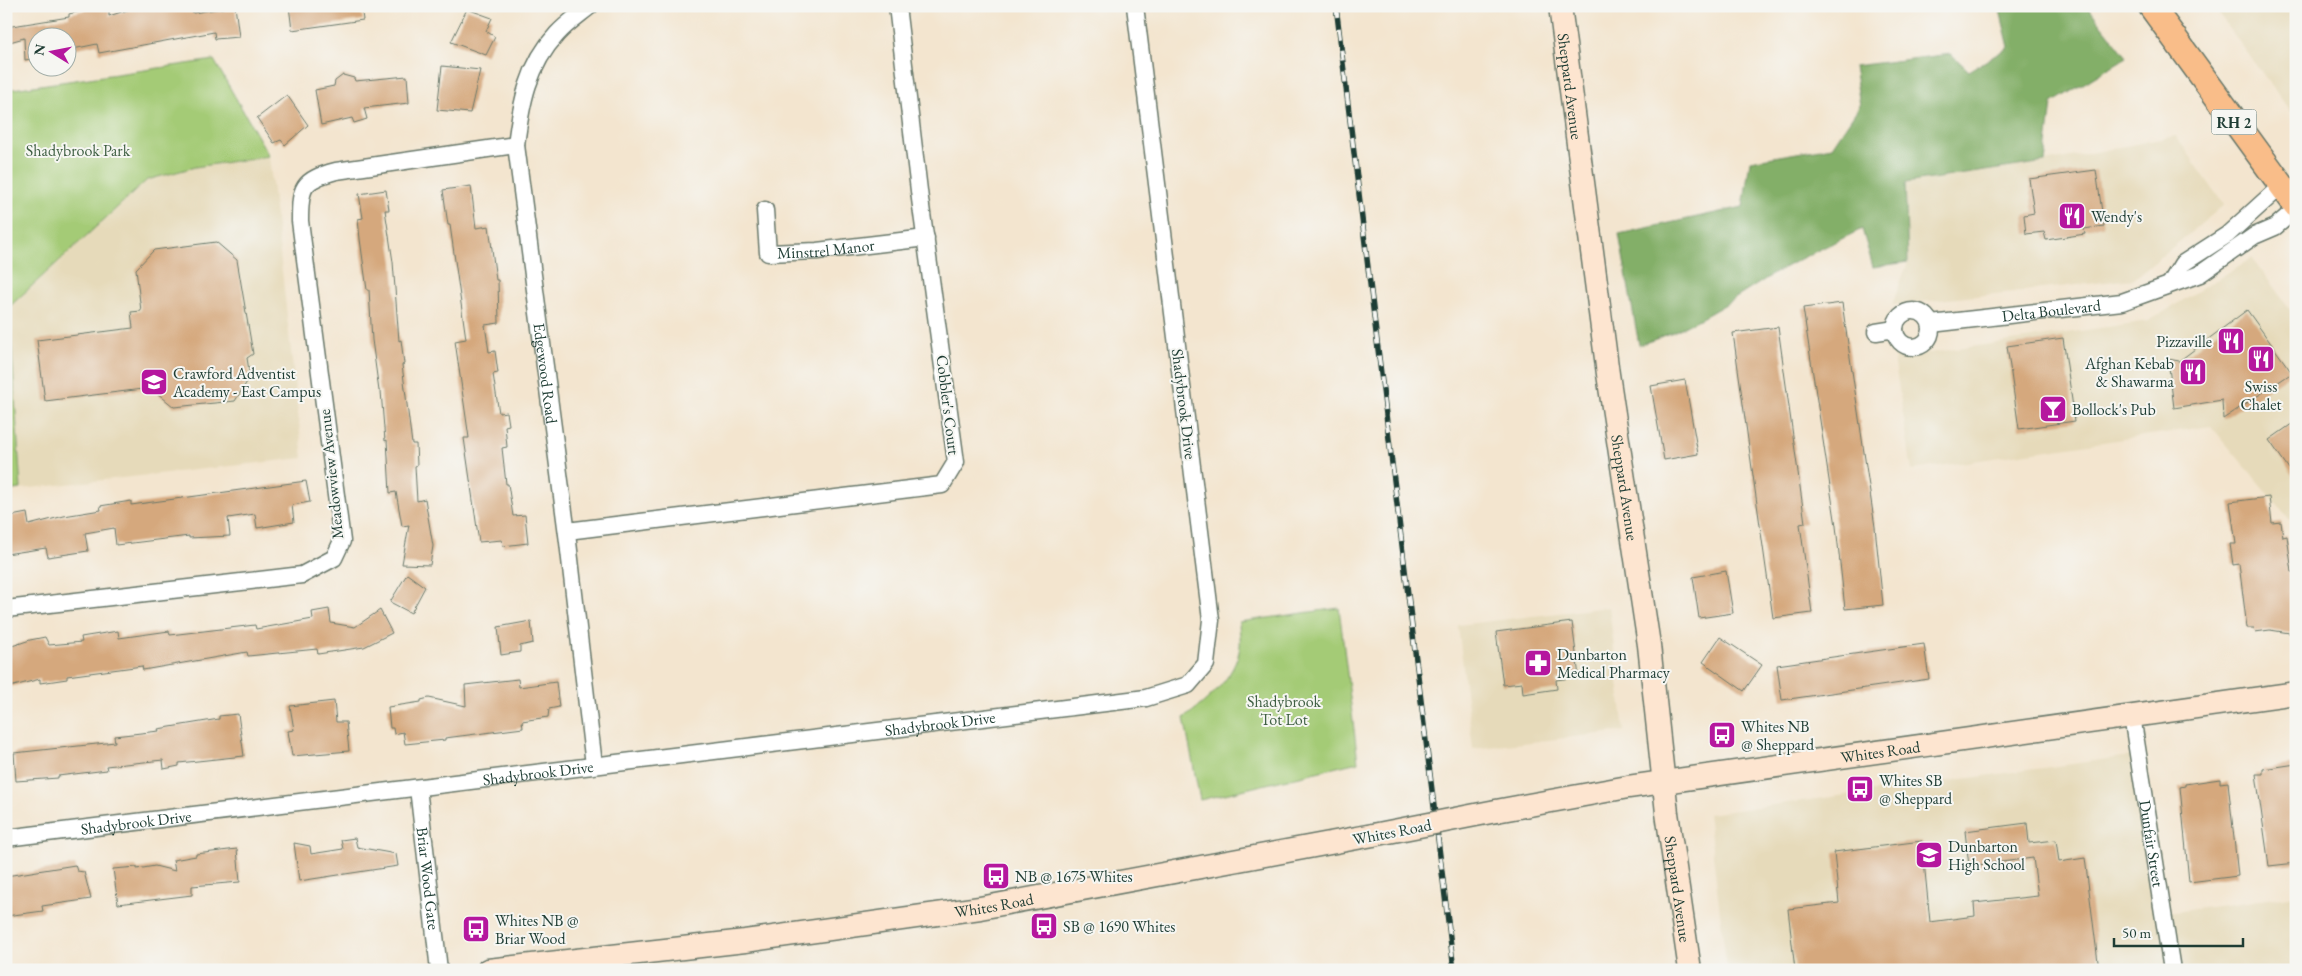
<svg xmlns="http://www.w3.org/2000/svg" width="2302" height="976" viewBox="0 0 2302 976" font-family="'EB Garamond',serif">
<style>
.built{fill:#e6daba}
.green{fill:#a4cb76;stroke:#628455}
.forest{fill:#83af67;stroke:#51764e}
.building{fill:#d5a87d}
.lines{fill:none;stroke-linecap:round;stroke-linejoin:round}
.street-casing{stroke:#69786a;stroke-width:19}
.secondary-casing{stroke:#69786a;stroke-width:25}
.primary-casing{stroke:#69786a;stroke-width:28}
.street{stroke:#fff;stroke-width:16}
.secondary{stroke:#fde5d0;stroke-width:22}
.primary{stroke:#f9bd89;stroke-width:25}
.rail-casing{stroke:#1f3d34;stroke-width:5.5}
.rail{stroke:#f6f6f2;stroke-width:4;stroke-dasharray:11;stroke-linecap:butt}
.secondary-bridge-casing{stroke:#69786a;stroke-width:25;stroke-linecap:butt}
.secondary-bridge{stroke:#fde5d0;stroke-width:22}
.labels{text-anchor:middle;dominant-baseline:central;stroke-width:4;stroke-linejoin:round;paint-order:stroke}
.shield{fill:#f6f6f2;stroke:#60746d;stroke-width:1}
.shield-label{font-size:15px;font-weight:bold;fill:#1f3d34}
.street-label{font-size:16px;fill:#1f3d34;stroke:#f6f6f2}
.park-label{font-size:16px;fill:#406044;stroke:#f6f6f2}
.poi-label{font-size:16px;fill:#1f3d34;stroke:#f6f6f2;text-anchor:start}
</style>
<rect width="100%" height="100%" fill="#f6f6f2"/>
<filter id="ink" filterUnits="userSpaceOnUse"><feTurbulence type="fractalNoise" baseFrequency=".02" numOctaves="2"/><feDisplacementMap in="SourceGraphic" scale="10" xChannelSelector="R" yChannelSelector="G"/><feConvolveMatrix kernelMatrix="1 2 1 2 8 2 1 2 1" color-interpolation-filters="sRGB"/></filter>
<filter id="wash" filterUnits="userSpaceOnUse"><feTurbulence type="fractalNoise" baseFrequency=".0096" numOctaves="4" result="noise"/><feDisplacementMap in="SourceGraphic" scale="20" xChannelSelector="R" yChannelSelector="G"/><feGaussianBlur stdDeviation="1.12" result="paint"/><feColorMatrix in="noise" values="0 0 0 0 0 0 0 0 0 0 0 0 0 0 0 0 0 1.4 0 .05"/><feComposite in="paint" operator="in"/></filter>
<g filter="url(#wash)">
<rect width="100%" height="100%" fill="#f3e5cf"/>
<g class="built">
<path d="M2213,6H2296V119Z"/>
<path d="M2176,136L2224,205L2134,279L1892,305L1908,262L1904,183L2045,162Z"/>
<path d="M269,156L303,458L21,489L9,307L147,180L195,167Z"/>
<path d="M2252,258L2296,317V527L2211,426L1912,470L1894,358L2149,321Z"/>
<path d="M1609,607L1624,731L1473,749L1458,625Z"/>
<path d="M2130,756L2153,915L2296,895V970H1727L1708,814Z"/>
</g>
<g class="green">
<path d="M214,60L269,156L195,167L147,180L9,307L21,489L6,491V90Z"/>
<path d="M1339,608L1358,762L1200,800L1184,718C1207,701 1236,677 1240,646C1241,638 1239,630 1239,622Z"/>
</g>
<path class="forest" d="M1999,6H2087L2127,57L2052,103L2045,162L1905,183L1908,262L1873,267L1862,229C1832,244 1799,258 1770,276C1729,303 1686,330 1639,345L1619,234L1743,207L1750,161L1832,147L1860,105L1854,66L1951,54L1969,71L2009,47Z"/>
<g id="blocks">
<g class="building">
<path d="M100,6H109V16L140,6H192L193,13L235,6L239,37L215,39L214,32L99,53L97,44L68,50V38H38V58L25,60L24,38L6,43V27L69,17V14Z"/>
<path d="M289,6H361L363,20L292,30Z"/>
<path d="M467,9L492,18L486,31L495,37L486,55L451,42Z"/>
<path d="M442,66L480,70L470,113L437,110Z"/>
<path d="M343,75L354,78L355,81L407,76L409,103L364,108L367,119L354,123L352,118L321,125L315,90L334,86L335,81Z"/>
<path d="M287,95L308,125L285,145L281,140L274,143L257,118Z"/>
<path d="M2096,170L2104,226L2084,229L2085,234L2046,240L2044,232L2026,234L2024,215L2034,213L2029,179Z"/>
<path d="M471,186L476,228L489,226L496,280H498L499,323L485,325L489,352L495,351L498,373L493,374L499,413L507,412L509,425L505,426L507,447L502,448L506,484H508L513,516L525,515L528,543L503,546L502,540L479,542L464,438H469L455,341L466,339L450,225H448L443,190Z"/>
<path d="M386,190L389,210H385L393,262L399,341L401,340L404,364L402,365L412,444H416L417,465L415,466L417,501L425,499L433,546L430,565L402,564L409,525L402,526L396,492L390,493L387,440L385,441L381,391H379L372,340L369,290H367L360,239L358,219L363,218L359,194Z"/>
<path d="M216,242L237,260L253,354L247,358L250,377L235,401L174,407L151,388L45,401L37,340L133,328L131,312L141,311L136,269L154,250Z"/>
<path d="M1842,303L1875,527L1883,605L1845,609L1836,526L1803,308Z"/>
<path d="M2247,310L2292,373L2223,419L2222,400L2174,408L2168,359L2179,361Z"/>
<path d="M1778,327L1805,523L1800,524L1812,613L1773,618L1733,333Z"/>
<path d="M2063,338L2075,421L2019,429L2007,346Z"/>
<path d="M1685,380L1698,454L1664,460L1651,386Z"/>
<path d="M2296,421V479L2269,440Z"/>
<path d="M306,481L310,502L292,505L294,522L257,528L255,514L228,518L230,536L189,538V536L116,545L114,528L85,533L88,551L48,557L46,548L6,554V517L27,513L29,525L64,516L101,510L100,506L131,501V505Z"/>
<path d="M2269,497L2272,523L2281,522L2283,537L2287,536L2292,572H2294L2296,584V634L2270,630L2255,632L2254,628H2247L2239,564L2233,565L2230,544H2236L2230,502Z"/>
<path d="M1726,571L1733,613L1699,618L1693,577Z"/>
<path d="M407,574L425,587L411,613L390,602Z"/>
<path d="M329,609L331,623L355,627L380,610L392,633L364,647L318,654L317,649L248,656L247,652L143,670L142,666L67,676V679L40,683V679L6,688V648L30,640L45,637L49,645L82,642L81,637L118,631L119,638L169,631L170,635L255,625L256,629L313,619L312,612Z"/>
<path d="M531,621L533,643L520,646V652L501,655L498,627Z"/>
<path d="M1572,622L1579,677L1556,680L1557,689L1523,694L1522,683L1503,685L1496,632Z"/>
<path d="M1720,637L1762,665L1744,691L1703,662Z"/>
<path d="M1924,644L1929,679L1782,700L1777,665Z"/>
<path d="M518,679L519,687L556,682L559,707L549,709L548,717L522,721L523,728L445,738V740L405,744L403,732L394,734L393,728H390L388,707L421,702V700L429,698L466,706L465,685Z"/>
<path d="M334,701L336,722H346L349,751L292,756L288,731L294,730L290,706Z"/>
<path d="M238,714L244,756L179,763V766L164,769L163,760L106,766L107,770L58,776V778L16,781L14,753L115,742L114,736L159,731L158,729L219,719V716Z"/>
<path d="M2296,764V863L2269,866L2256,774H2263V769Z"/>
<path d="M2220,779V783L2228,782L2238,876L2189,882L2180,787L2185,786V784Z"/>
<path d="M2027,823L2029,843L2056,840L2059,862L2085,858L2099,970H1795L1788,909L1839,903L1834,852L1922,841L1930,922L1975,916L1974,903L2038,896L2033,858L1969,866L1965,831Z"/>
<path d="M355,838L357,847L396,854L398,866L299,881L294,843L310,846L311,854L343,849L341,840Z"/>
<path d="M237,849L240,882L192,886V895L118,904L113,869L137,867V869L155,866L175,871L173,860L196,856V854Z"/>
<path d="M75,865L77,871L84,872L91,899L42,906L43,911L6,916V876Z"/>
</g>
</g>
</g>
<g filter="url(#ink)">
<use href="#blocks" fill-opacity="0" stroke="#69786a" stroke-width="1"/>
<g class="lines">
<g class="street-casing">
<g id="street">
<path id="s1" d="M590,6C579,15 567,23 557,34C528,65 521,104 516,145L568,542L594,765"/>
<path id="s2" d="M765,210L768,253L817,251L926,238"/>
<path d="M2170,284L2182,264L2227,235L2281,186"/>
<circle cx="1913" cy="329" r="18"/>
<path id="s3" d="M1931,324L2122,302L2200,274L2254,236L2275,227L2296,209"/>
<path d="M1876,332L1895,329"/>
<path d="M567,531L942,485L956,462L920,199L897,6"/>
<path d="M6,609L302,575L334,558L342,541L300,221C300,187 302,180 336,171L516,145"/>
<path id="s4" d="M2132,716L2172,970"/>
<path id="s5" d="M418,788L439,970"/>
<path id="s6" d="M6,838L1146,698L1188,685L1206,664L1211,620L1135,6"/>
</g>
</g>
<g class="secondary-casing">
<g id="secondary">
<path id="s7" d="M1560,6L1608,374L1649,645L1667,813L1690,970"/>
<path id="s8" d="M1496,811L1628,787L2296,693"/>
<path id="s9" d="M488,970L745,941L980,908L1373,835"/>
</g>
</g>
<g class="primary-casing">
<path id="primary" d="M2151,6L2296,205"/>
</g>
<use href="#street" class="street"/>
<use href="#secondary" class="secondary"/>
<use href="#primary" class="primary"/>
<g class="rail-casing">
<path id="rail" d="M1336,6L1454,970"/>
</g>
<use href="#rail" class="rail"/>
<g class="secondary-bridge-casing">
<path id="secondary-bridge" d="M1373,835L1496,811"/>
</g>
<use href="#secondary-bridge" class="secondary-bridge"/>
</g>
</g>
<defs>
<g id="restaurant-square" transform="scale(1.4375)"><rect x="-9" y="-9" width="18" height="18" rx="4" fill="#b5179e" stroke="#f6f6f2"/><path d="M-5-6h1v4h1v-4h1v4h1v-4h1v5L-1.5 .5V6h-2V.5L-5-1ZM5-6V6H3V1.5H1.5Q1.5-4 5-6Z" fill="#fff"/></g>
<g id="school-square" transform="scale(1.4375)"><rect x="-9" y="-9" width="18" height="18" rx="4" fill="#b5179e" stroke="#f6f6f2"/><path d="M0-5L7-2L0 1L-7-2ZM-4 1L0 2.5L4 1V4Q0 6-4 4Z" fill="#fff"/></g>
<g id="bar-square" transform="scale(1.4375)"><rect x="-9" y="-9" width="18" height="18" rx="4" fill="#b5179e" stroke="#f6f6f2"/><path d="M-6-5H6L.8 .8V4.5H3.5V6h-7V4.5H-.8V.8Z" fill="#fff"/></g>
<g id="pharmacy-square" transform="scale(1.4375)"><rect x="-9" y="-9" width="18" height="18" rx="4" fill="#b5179e" stroke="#f6f6f2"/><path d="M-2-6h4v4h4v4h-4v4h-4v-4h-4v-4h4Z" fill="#fff"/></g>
<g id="bus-square" transform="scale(1.4375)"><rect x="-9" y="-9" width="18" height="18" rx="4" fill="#b5179e" stroke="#f6f6f2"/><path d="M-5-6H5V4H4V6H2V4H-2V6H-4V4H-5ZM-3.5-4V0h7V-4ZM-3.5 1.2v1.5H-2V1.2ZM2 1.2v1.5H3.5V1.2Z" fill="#fff"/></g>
</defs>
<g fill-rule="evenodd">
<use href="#restaurant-square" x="2072" y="216"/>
<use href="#restaurant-square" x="2231" y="341"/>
<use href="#restaurant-square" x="2261" y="359"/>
<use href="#restaurant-square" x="2193" y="372"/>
<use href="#school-square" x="154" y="382"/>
<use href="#bar-square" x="2053" y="409"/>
<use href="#pharmacy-square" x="1538" y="663"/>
<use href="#bus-square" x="1722" y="735"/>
<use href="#bus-square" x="1860" y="789"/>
<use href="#school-square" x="1929" y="855"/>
<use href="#bus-square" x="996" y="876"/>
<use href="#bus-square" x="1044" y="926"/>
<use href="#bus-square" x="476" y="929"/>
</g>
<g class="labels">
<rect class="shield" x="2211.5" y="109.5" width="45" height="25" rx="4"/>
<g class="shield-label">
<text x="2234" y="122">RH 2</text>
</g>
<g class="street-label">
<text stroke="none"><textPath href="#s7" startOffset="81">Sheppard Avenue</textPath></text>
<text stroke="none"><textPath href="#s2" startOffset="101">Minstrel Manor</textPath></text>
<text stroke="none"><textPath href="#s3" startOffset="121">Delta Boulevard</textPath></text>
<text stroke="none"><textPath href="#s1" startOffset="394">Edgewood Road</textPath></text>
<text transform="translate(1184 404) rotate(83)">Shadybrook Drive</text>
<text transform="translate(948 405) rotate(83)">Cobbler's Court</text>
<text transform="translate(331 474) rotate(-96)">Meadowview Avenue</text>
<text stroke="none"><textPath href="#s7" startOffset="486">Sheppard Avenue</textPath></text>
<text stroke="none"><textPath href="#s6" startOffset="941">Shadybrook Drive</textPath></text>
<text stroke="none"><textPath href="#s8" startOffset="389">Whites Road</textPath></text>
<text stroke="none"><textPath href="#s6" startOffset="536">Shadybrook Drive</textPath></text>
<text stroke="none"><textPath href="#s6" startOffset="131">Shadybrook Drive</textPath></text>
<text transform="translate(1392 832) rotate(-11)">Whites Road</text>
<text stroke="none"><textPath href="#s4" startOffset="129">Dunfair Street</textPath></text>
<text stroke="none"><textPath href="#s5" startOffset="91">Briar Wood Gate</textPath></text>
<text stroke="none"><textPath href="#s7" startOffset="891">Sheppard Avenue</textPath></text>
<text stroke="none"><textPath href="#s9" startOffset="510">Whites Road</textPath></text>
</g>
<g class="park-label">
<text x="78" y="150">Shadybrook Park</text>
<text x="1284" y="701">Shadybrook<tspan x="1284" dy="18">Tot Lot</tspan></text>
</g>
<g class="poi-label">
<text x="2091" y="216">Wendy's</text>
<text x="2212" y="341" text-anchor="end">Pizzaville</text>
<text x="2174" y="363" text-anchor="end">Afghan Kebab<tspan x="2174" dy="18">&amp; Shawarma</tspan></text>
<text x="173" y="373">Crawford Adventist<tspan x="173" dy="18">Academy - East Campus</tspan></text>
<text x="2261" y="386" text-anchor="middle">Swiss<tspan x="2261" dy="18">Chalet</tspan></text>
<text x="2072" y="409">Bollock's Pub</text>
<text x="1557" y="654">Dunbarton<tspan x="1557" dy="18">Medical Pharmacy</tspan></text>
<text x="1741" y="726">Whites NB<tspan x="1741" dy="18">@ Sheppard</tspan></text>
<text x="1879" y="780">Whites SB<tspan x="1879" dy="18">@ Sheppard</tspan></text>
<text x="1948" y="846">Dunbarton<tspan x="1948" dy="18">High School</tspan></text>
<text x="1015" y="876">NB @ 1675 Whites</text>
<text x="495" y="920">Whites NB @<tspan x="495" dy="18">Briar Wood</tspan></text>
<text x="1063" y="926">SB @ 1690 Whites</text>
</g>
</g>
<rect width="2302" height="976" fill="none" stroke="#f6f6f2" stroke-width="25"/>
<g transform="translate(52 52) rotate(280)"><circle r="24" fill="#f6f6f2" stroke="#a0aca6"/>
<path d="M0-4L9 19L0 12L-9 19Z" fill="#b5179e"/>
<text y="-8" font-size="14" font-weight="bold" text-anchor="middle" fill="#1f3d34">N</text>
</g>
<path d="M2114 938v8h129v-8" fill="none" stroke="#1f3d34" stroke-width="2.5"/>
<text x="2122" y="938" font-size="15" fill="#1f3d34" stroke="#f6f6f2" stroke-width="4" paint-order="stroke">50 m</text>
</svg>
